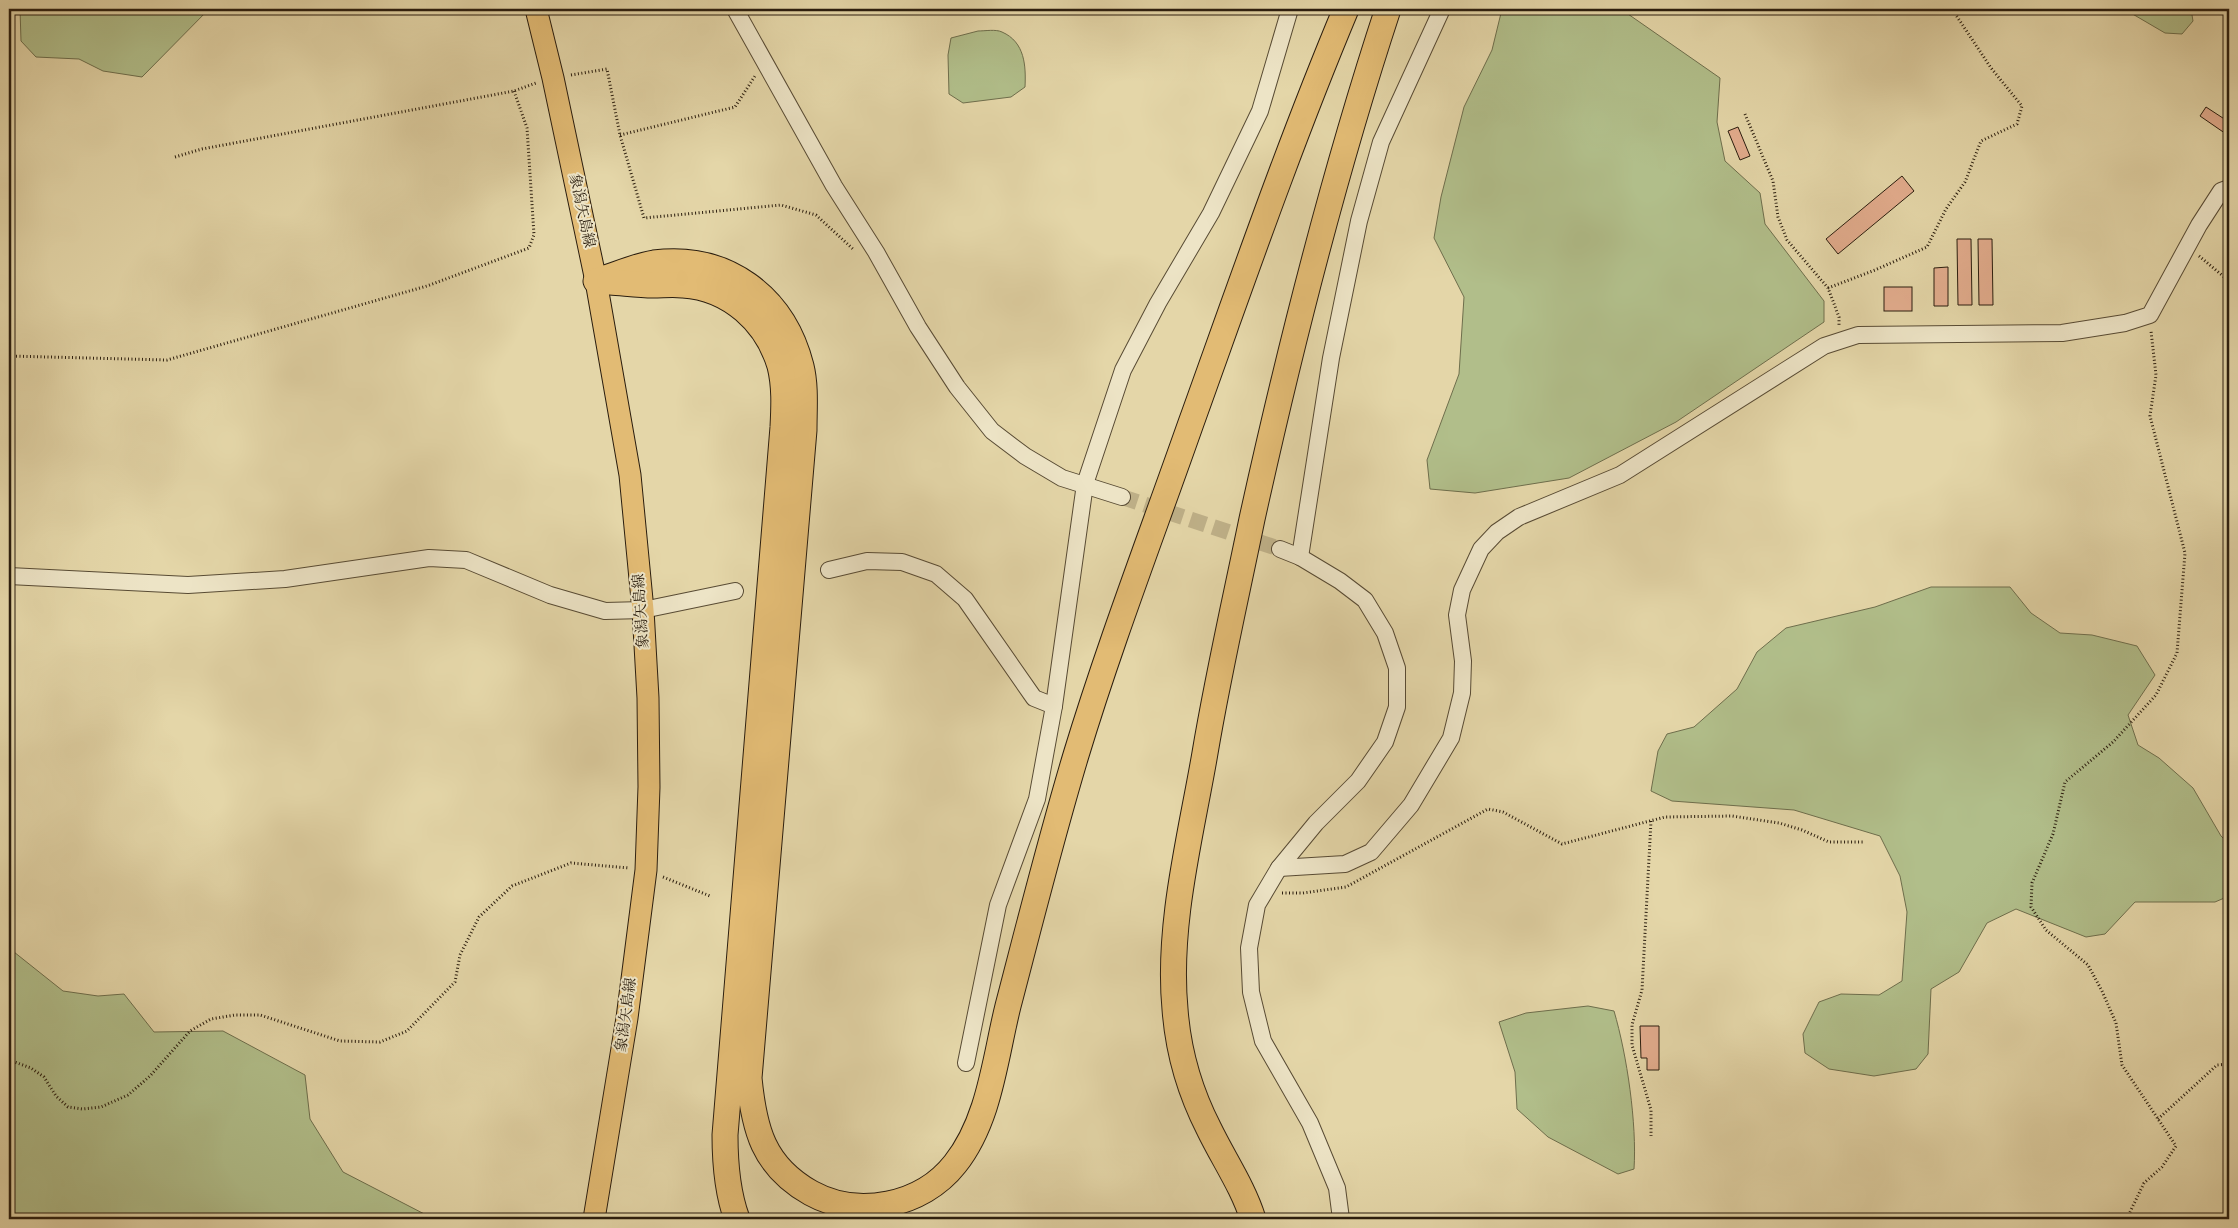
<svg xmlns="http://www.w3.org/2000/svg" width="2238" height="1228" viewBox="0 0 2238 1228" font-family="'Old Standard TT','Noto Serif JP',serif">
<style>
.green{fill:#b1be8a;stroke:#6e6e4c}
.building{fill:#e2ac8d;stroke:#2a1d0e}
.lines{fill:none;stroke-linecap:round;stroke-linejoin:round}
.minor-tunnel{stroke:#bfb189;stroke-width:16;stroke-dasharray:16 8;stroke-linecap:butt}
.minor-casing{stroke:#584b34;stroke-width:18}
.major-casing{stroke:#2a1d0e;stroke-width:23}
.highway-casing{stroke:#2a1d0e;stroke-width:27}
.path{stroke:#2a1d0e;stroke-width:3;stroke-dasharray:1 2.5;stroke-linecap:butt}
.minor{stroke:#ede4c6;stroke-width:16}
.major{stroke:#e2bb74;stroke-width:21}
.highway{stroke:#e2bb74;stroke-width:25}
.labels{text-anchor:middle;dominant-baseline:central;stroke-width:4;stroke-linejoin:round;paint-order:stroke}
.street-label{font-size:15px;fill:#2a1d0e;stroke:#ede4c6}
</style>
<rect width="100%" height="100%" fill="#e4d6a8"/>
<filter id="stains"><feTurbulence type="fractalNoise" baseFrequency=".004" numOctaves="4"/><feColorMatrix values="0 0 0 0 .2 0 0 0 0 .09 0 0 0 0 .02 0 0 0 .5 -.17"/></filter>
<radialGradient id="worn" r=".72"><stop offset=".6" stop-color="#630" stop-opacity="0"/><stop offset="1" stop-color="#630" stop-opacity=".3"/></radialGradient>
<g class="green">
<path d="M20,9H209L142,77L103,71L79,59L36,57L21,41Z"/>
<path d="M1502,9H1625L1628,14L1720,78L1717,122L1725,161L1760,193L1765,224L1824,301V322L1676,422L1569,478L1475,493L1430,489L1427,460L1459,374L1464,297L1434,238L1441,197L1464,107L1492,50Z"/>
<path d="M2124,9H2191L2193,21L2182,34L2165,33Z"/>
<path d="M978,31C985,31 996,29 1002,32C1025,42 1026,66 1025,87L1011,97L963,103L949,94L948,55L951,38Z"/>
<path d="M1931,587H2010L2031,613L2060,633L2092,635L2137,646L2155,675L2128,715L2138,745L2159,758L2193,788L2221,836L2229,844V896L2215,902H2135L2105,934L2086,937L2016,909L1987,923L1959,972L1931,989L1928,1054L1916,1069L1874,1076L1829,1069L1805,1053L1803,1034L1819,1002L1841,994L1879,995L1902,981L1907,912L1900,876L1880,836L1794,810L1672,801L1651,791L1658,751L1667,734L1694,727L1737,689L1757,652L1786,628L1875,607Z"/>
<path d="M9,948L63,991L98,996L124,994L154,1032L223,1031L305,1075L310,1119L343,1172L434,1219H9Z"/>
<path d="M1588,1006L1614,1011C1627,1055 1637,1124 1634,1169L1618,1174L1548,1137L1517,1109L1515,1072L1499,1022L1526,1013Z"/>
</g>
<g class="building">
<path d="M2206,107L2229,122V136L2200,116Z"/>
<path d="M1738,127L1750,156L1740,160L1728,131Z"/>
<path d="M1902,176L1914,191L1838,254L1826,239Z"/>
<path d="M1957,239H1971L1972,305H1958Z"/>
<path d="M1978,239H1992L1993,305H1979Z"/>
<path d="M1948,267V306H1934V268Z"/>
<rect x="1884" y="287" width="28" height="24"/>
<path d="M1640,1026H1659V1070H1647V1058H1641Z"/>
</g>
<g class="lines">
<path class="minor-tunnel" d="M1122,497L1280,549"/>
<g class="minor-casing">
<g id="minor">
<path d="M735,9L834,186L876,252L918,327L957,387L992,431L1025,456L1062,478L1122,497"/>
<path d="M1280,549L1300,557L1340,581L1365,600L1385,633L1397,668V707L1385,742L1358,781L1316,823L1279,868L1257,905L1249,948L1251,992L1263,1041L1310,1123L1337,1188L1341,1219"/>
<path d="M1300,557L1331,358L1359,221L1381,142L1442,9"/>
<path d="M829,570L867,561L902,562L936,574L965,599L1034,698L1054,706"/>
<path d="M9,576L188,585L285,579L429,558L466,560L550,595L605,611L643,610L735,591"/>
<path d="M1279,868L1345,864L1371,852L1411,805L1451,738L1462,693L1463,661L1457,615L1462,590L1481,549L1497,532L1519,517L1620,475L1824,346L1858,335L2062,333L2125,323L2150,315L2199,225L2221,191L2229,188"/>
<path d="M966,1063L998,905L1037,799L1054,706L1085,484L1123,370L1158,303L1211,213L1260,111L1290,9"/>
</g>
</g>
<g class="major-casing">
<path id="major" d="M536,9L553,78L596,281L630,475L643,610L648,698L649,787L646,870L627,1018L594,1219"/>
</g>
<g class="highway-casing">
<g id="highway">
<path d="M596,281C614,276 635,266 654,263C726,254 783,296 801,366C806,386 804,409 804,430L749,1078C754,1129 763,1166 811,1193C858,1219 922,1206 955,1164C990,1120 995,1058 1008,1006C1030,922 1051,838 1076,755C1110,643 1152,534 1191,423C1241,284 1289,145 1346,9"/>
<path d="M610,282C625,283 639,285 653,285C663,285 673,284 683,285C730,288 767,322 780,366C785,386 784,407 783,427L725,1135C725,1164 727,1192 737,1219"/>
<path d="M1253,1219C1243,1187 1224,1160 1209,1129C1190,1092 1178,1050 1175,1009C1167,925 1191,835 1205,753C1218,675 1236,597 1252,519C1290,347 1333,176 1388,9"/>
</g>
</g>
<g class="path">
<path d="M571,75L607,69L620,135L644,218L781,205L816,215L854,250"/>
<path d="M1745,114L1773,181L1778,217L1787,240L1828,288L1839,317V325"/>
<path d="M620,135L735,107L755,76"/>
<path d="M175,157L202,149L514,91L536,83"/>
<path d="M2199,256L2229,281"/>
<path d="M1828,288L1875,270L1927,247L1946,209L1965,182L1981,141L2017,124L2022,106L1991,68L1952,9"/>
<path d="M9,356L167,360L427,286L529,248L534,235L527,128L514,91"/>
<path d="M1651,821L1642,990L1632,1025V1045L1651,1110V1136"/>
<path d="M663,877L710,896"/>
<path d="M1282,893H1303L1346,887L1488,809L1503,812L1562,844L1665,817L1732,816L1779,823L1802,830L1829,842H1865"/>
<path d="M9,1060L31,1068L44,1077L56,1096L68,1107L82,1109L101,1107L128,1095L150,1076L190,1031L211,1019L235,1015H260L340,1041L380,1042L407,1031L455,982L460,955L479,917L512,886L571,863L629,868"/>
<path d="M2158,1119L2217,1065L2229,1064"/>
<path d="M2129,1219V1214L2144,1183L2162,1167L2176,1146L2122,1065L2116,1023L2102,991L2088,965L2046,930L2031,907L2032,883L2053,834L2065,782L2113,742L2156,695L2177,653L2185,553L2150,416L2156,375L2151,331"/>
</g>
<use href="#minor" class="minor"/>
<use href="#major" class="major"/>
<use href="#highway" class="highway"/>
</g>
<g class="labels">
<g class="street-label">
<text transform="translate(581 211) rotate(78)">象潟矢島線</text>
<text transform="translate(642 611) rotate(-94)">象潟矢島線</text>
<text transform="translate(627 1015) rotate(-82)">象潟矢島線</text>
</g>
</g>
<rect width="2238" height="1228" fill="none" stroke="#e4d6a8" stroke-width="30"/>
<rect x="10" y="10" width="2218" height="1208" fill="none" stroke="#2a1d0e" stroke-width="2.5"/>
<rect x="15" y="15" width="2208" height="1198" fill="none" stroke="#2a1d0e"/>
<rect width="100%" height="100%" filter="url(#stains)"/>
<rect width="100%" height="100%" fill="url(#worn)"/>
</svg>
